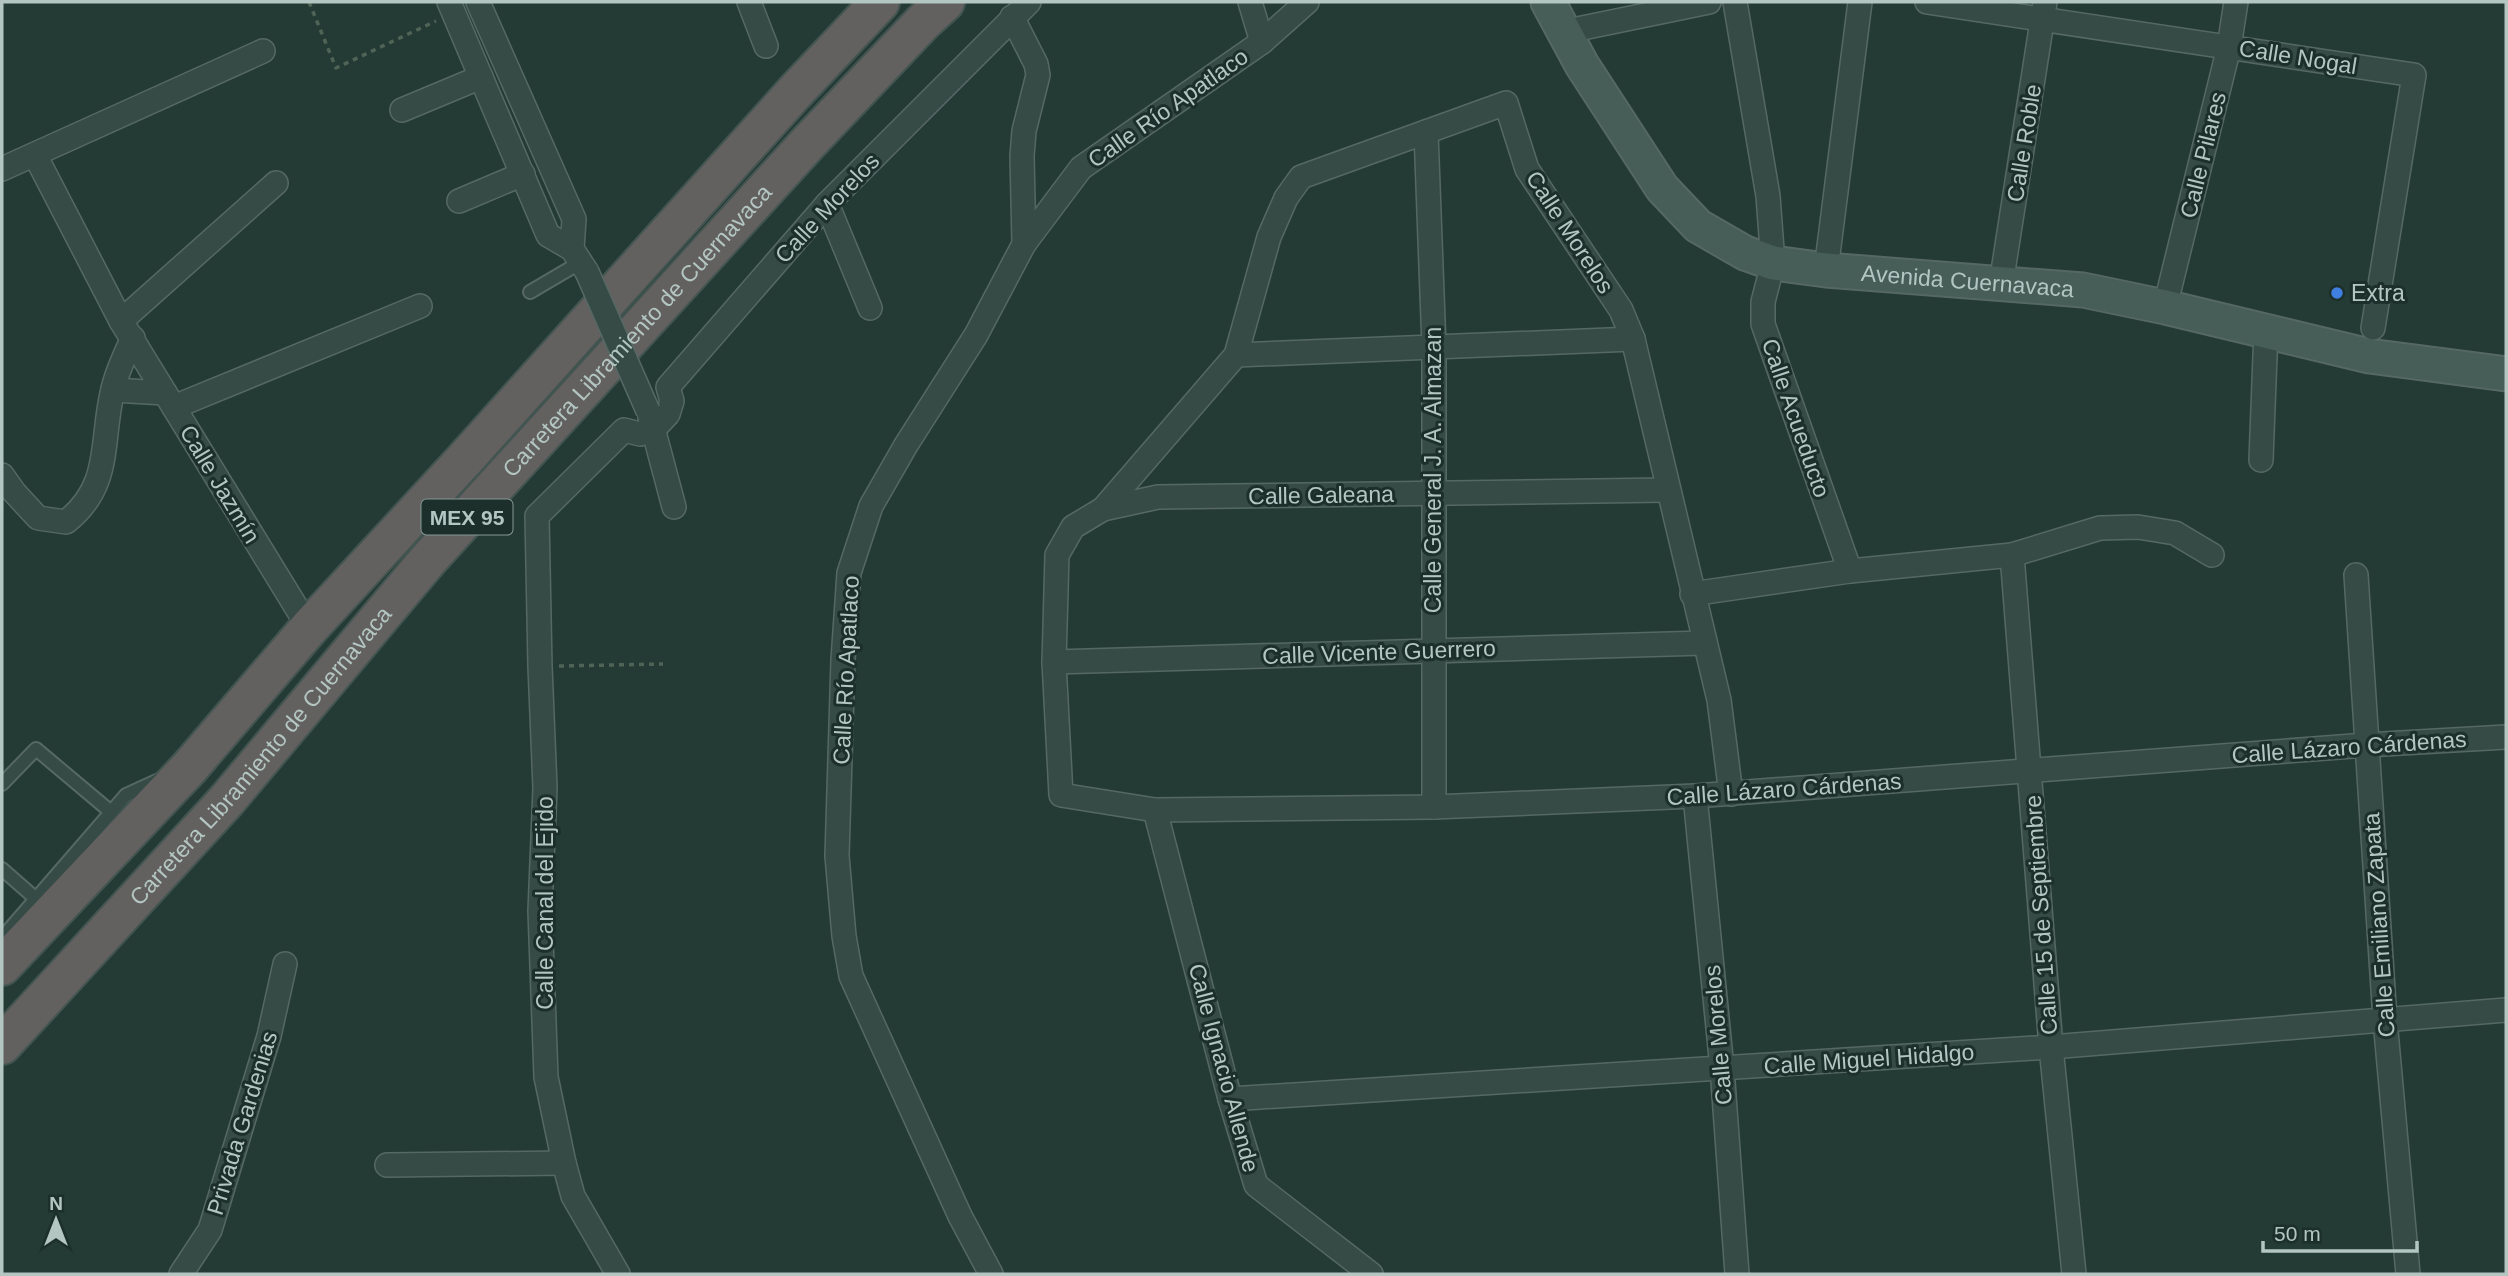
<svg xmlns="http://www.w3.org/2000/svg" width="2508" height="1276" viewBox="0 0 2508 1276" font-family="Helvetica,sans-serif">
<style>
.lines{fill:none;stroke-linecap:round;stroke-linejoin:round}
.service-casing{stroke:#566864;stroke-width:16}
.minor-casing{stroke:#566864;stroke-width:26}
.secondary-casing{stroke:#566864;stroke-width:37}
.trunk-casing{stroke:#435551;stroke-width:42}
.path{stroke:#4f6456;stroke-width:3.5;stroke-dasharray:5 5;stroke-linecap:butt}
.service{stroke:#374b46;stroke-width:12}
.minor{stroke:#374b46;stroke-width:23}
.secondary{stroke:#465d58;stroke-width:33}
.trunk{stroke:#636060;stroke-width:38}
.minor-bridge-casing{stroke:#566864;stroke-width:26;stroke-linecap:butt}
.minor-bridge{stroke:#374b46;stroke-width:23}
.shop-dot{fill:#3f7fe0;stroke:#1d2f2b;stroke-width:2.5}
.labels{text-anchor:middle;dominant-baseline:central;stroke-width:6;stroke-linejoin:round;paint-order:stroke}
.shield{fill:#1d2f2b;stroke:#869995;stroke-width:2}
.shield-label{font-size:21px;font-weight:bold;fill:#b3c6c2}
.street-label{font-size:23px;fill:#b3c6c2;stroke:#1d2f2b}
.poi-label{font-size:23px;fill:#b3c6c2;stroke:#1d2f2b;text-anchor:start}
</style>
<rect width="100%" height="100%" fill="#243a34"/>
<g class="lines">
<g class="service-casing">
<g id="service">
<path d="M530,292L581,262"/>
<path d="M2,784L36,749L111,812"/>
<path d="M2,869L35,898"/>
<path d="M2,938L126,795L161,779"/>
</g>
</g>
<g class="minor-casing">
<g id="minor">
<path d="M449,2L548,235L572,249L587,272"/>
<path d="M478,2L574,219L572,249"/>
<path d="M749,2L766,46"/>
<path d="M1250,2L1262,42"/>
<path d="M1735,2L1768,196L1773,263L1763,302V324L1850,571"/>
<path d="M1927,2L2414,75L2373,328"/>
<path d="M1012,17L1036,64L1038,75L1024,131L1022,156L1024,244"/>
<path d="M1563,32L1709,2"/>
<path d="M402,110L481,77"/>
<path d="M1426,132L1434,347V807"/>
<path d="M35,155L121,321L309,628"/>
<path d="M2,169L263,51"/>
<path d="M459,201L523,174"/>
<path d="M827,204L870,308"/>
<path d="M1826,270L1860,2"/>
<path d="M2001,284L2045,2"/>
<path d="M2165,307L2229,47L2236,2"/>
<path d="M121,321L276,183"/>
<path d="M1236,355L1633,339"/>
<path d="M113,390L165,393"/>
<path d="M174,407L420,306"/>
<path d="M650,417L674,507"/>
<path d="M2261,460L2266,330"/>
<path d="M2,475L14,492L38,518L66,522C113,485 100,441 113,389C117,371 125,355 133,338"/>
<path d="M1667,490L1158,497L1103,509L1073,527L1057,555L1054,662L1061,795L1155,810L1434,807L1695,796L2366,745L2506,737"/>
<path d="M1103,509L1236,355L1269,237L1286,198L1301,177L1506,103L1527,169L1621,310L1633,339L1719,700L1731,794"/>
<path d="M2012,555L2051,1047L2074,1274"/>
<path d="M2356,575L2385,1020L2408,1274"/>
<path d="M1692,594L1850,571L2012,555L2100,528L2138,527L2175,533L2212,555"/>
<path d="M1054,662L1704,643"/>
<path d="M1695,796L1722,1068L1737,1274"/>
<path d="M1155,810L1230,1099L1256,1185L1371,1274"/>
<path d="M1230,1099L2051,1047L2506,1010"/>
<path d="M387,1165L564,1163"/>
<path d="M181,1274L210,1230L269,1036L285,964"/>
<path d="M618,1274L573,1196L564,1163L546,1077L540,911L545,788L540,666L537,516L624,430L640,434L653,430L668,414L672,401L668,387L827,204L1029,2"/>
<path d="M991,1274L960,1216L851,976L844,936L837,856L843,660L849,573L871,506L906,445L976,335L1024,244L1081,168L1262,42L1307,2"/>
</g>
</g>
<g class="secondary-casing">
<g id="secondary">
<path id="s1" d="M1548,2L1582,65L1662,188L1698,226L1745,253L1773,263L1826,270L2083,290L2165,307L2369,356L2506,374"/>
</g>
</g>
<g class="trunk-casing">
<g id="trunk">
<path d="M2,966L190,767L309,628L466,458L794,93L880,2"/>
<path id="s2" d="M2,1045L227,800L428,560L808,143L923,22L945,2"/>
</g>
</g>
<g class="path">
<path d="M309,2L336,68L436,21"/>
<path d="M559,666L663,664"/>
</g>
<use href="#service" class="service"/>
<use href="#minor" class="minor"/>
<use href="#secondary" class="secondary"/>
<use href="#trunk" class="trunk"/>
<g class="minor-bridge-casing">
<path id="minor-bridge" d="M587,272L648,411"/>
</g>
<use href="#minor-bridge" class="minor-bridge"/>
</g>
<circle class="shop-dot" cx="2337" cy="293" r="7"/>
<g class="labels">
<rect class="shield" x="421.5" y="499.5" width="91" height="35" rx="5"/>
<g class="shield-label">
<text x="467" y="517">MEX 95</text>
</g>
<g class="street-label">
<text transform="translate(2298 57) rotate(9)">Calle Nogal</text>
<text transform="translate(1168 108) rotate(-35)">Calle Río Apatlaco</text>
<text transform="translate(2024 143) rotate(-81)">Calle Roble</text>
<text transform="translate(2203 155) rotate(-76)">Calle Pilares</text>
<text transform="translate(827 208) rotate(-47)">Calle Morelos</text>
<text transform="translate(1570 232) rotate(57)">Calle Morelos</text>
<text stroke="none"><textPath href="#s1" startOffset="550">Avenida Cuernavaca</textPath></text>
<text stroke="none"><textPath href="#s2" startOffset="956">Carretera Libramiento de Cuernavaca</textPath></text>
<text transform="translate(1796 418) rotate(71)">Calle Acueducto</text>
<text transform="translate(1433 470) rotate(-90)">Calle General J. A. Almazan</text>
<text transform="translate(220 484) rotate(59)">Calle Jazmín</text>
<text transform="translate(1321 495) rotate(-1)">Calle Galeana</text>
<text transform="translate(1379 652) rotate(-2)">Calle Vicente Guerrero</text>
<text transform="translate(846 670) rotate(-87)">Calle Río Apatlaco</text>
<text transform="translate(2349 747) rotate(-4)">Calle Lázaro Cárdenas</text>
<text stroke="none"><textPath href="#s2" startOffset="388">Carretera Libramiento de Cuernavaca</textPath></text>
<text transform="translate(1784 789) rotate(-4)">Calle Lázaro Cárdenas</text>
<text transform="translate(545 903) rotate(-90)">Calle Canal del Ejido</text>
<text transform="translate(2041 915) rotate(-94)">Calle 15 de Septiembre</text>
<text transform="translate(2379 925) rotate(-94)">Calle Emiliano Zapata</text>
<text transform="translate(1718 1035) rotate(-95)">Calle Morelos</text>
<text transform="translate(1869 1059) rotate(-4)">Calle Miguel Hidalgo</text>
<text transform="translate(1224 1068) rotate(75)">Calle Ignacio Allende</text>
<text transform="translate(242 1123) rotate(-73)">Privada Gardenias</text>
</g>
<g class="poi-label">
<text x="2351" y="293">Extra</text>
</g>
</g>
<rect width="2508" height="1276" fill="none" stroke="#b3c6c2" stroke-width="7"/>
<g transform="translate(56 1220)" stroke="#1d2f2b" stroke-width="5" paint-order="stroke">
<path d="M0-5L12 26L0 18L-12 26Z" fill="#b3c6c2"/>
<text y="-10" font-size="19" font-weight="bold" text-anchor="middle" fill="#b3c6c2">N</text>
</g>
<path d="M2263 1241v10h154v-10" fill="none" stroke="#b3c6c2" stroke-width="3.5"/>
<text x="2274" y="1241" font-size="21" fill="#b3c6c2" stroke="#1d2f2b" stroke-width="5" paint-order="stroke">50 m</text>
</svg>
